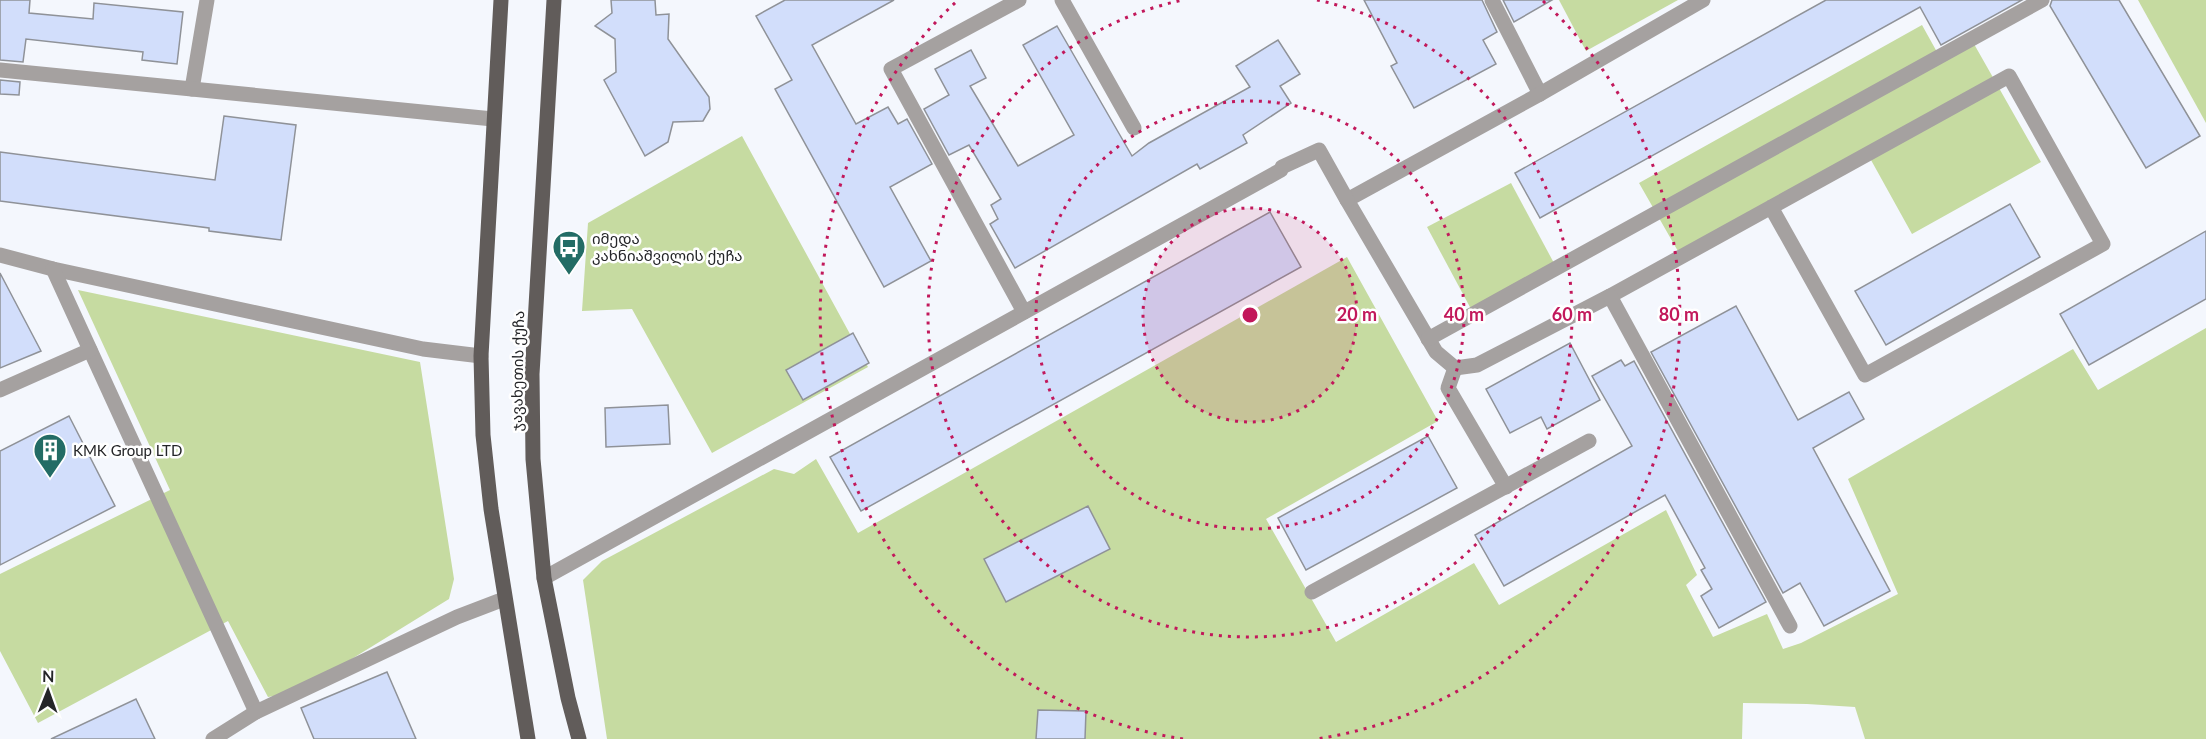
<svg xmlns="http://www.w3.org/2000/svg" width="2206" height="739" viewBox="0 0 2206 739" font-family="Lato,'Noto Sans Georgian',sans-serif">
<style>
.green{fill:#c6dba1}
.building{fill:#d2defb;stroke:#8f9298;stroke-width:1.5}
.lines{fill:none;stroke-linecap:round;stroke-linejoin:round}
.service{stroke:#a5a1a0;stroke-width:15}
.minor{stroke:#a5a1a0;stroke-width:15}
.primary{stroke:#615c5a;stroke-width:15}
.ring{fill:none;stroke:#c2185b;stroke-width:3;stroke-dasharray:3 6}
.labels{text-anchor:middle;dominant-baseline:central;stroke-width:5;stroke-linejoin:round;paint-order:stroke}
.poi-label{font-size:15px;fill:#242528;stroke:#fff;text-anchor:start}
.street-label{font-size:15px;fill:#242528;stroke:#fff}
.centre{fill:#c2185b;stroke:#fff;stroke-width:3}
.ring-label{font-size:18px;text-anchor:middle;font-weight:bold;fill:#c2185b;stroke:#fff;stroke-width:5;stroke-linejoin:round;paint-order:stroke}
</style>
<rect width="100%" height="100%" fill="#f4f7fd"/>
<g class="green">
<path d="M1559,0H1678L1586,51Z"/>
<path d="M2138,0H2206V123Z"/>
<path d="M1922,25L1942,61L1974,44L2041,162L1912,234L1866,151L1679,253L1639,183Z"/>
<path d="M742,136L868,367L712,453L632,309L582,311L588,223Z"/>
<path d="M1511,183L1555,265L1471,309L1427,227Z"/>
<path d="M1347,257L1438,421L1266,519L1336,642L1474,563L1499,605L1666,510L1697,575L1686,585L1713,637L1767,614L1783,649L1801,643L1898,594L1848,479L2073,349L2098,390L2206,328V739H1865L1855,707L1807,704L1743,703L1742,739H607L583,580L602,561L774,469L794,474L816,459L858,533Z"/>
<path d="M78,290L420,362L454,579L449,599L298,692L268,697L228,621L38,723L0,651V574L170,490Z"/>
</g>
<g class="building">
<path d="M0,0H30L29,13L93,19L94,3L183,12L177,64L142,60L143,52L26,39L23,62L0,60Z"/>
<path d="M611,0H655L656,15L669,14L668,39L709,97L710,109L703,121L673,122L668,142L645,156L604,80L616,72L615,39L595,26L612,13Z"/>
<path d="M785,0H894L812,45L856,124L888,107L898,124L907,119L932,164L890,187L931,261L884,287L775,89L792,80L756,16Z"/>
<path d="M1364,0H1482L1497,32L1483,40L1496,64L1414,108L1391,66L1397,63Z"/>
<path d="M1503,0H1552L1514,22Z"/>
<path d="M1826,0H2022L1941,45L1920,7L1540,218L1515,173Z"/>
<path d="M2052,0H2119L2200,136L2146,168L2050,6Z"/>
<path d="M1057,26L1132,156L1149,143L1250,87L1236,66L1278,40L1300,74L1280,86L1291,103L1243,135L1247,143L1200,169L1197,164L1015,268L990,224L998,219L991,205L1001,199L969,145L949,155L924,109L949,95L935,69L971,50L986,78L970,86L1018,166L1074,135L1023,45Z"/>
<path d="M0,80L20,82L19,95L0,94Z"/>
<path d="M224,116L296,125L281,240L209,231V228L0,201V152L215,180Z"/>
<path d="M2010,204L2040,257L1886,345L1855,291Z"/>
<path d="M1270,212L1301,267L861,511L830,457Z"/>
<path d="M2206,231V299L2089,365L2060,314Z"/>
<path d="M0,273L41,351L0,368Z"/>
<path d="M1736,306L1798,420L1849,392L1864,419L1813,448L1890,591L1824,626L1800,583L1783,593L1651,352Z"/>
<path d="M853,333L869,363L803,400L786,370Z"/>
<path d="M1570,343L1600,400L1547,429L1541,417L1510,433L1486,389Z"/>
<path d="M1621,360L1625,366L1634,361L1766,602L1719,628L1701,596L1712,589L1701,570L1705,568L1665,495L1504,586L1475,535L1632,446L1592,376Z"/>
<path d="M668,405L670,444L606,447L605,408Z"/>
<path d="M69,416L115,506L0,565V451Z"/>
<path d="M1428,436L1457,488L1306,570L1278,518Z"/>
<path d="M1088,506L1110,549L1006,602L984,559Z"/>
<path d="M387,672L416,739H314L301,708Z"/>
<path d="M136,699L155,739H51Z"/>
<path d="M1038,710L1086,711L1085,739H1036Z"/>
</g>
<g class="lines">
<g class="service">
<path d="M1019,0L891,69L1024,312"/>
<path d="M1062,0L1134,128"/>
<path d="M1492,0L1540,94"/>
<path d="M1703,0L1540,94L1347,200L1436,352L1455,368L1477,365L1610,296L2009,76L2103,244L1865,375L1771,207"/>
<path d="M0,70L192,89L207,0"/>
<path d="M192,89L493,119"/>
<path d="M0,255L53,269L423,349L481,356"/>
<path d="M53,269L256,712"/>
<path d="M1610,296L1790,626"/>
<path d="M1428,339L2042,0"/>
<path d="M1455,368L1448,388L1506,487"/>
<path d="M0,390L90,350"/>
<path d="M1312,592L1589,441"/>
<path d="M213,739L256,712L457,617L504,599"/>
</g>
<path class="minor" d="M544,578L1281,170L1282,167L1319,150L1347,200"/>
<g class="primary">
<path d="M501,0L481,356L483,435L491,509L528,739"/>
<path d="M554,0L532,374L533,459L544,578L568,698L579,739"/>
</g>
</g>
<circle cx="1250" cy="315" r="107" fill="#c2185b" fill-opacity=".12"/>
<g class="ring">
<circle cx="1250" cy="315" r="107"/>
<circle cx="1250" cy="315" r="214"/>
<path d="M1317 0A322 322 0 1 1 1183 0"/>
<path d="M1183 739A429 429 0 0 1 957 1M1543 1A429 429 0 0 1 1317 739"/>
</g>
<defs>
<g id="bus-pin" transform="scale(1.725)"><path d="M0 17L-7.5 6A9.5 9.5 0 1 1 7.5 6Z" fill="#236c65" stroke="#fff"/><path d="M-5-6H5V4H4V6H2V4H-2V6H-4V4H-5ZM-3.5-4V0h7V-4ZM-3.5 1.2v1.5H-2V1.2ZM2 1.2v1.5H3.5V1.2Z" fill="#fff"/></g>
<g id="building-pin" transform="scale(1.725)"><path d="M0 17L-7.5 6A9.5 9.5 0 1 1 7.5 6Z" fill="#236c65" stroke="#fff"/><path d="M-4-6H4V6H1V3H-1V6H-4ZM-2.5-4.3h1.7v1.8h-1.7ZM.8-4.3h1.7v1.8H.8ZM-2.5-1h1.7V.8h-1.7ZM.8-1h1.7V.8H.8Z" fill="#fff"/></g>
</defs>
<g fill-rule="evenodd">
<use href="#bus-pin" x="569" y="247"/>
<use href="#building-pin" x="50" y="450"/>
</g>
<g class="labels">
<g class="poi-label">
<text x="592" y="238">იმედა<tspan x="592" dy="17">კახნიაშვილის ქუჩა</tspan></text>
<text x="73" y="450">KMK Group LTD</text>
</g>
<g class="street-label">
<text transform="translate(517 371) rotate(-89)">ჯავახეთის ქუჩა</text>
</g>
</g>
<circle cx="1250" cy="315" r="9" class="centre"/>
<g class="ring-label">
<text x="1357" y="321">20 m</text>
<text x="1464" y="321">40 m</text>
<text x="1572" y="321">60 m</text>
<text x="1679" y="321">80 m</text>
</g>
<g transform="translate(48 691) rotate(1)" stroke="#ffffff" stroke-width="4.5" paint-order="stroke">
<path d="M0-4.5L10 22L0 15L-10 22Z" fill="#242528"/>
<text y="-9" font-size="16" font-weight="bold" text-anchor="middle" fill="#242528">N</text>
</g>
</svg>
